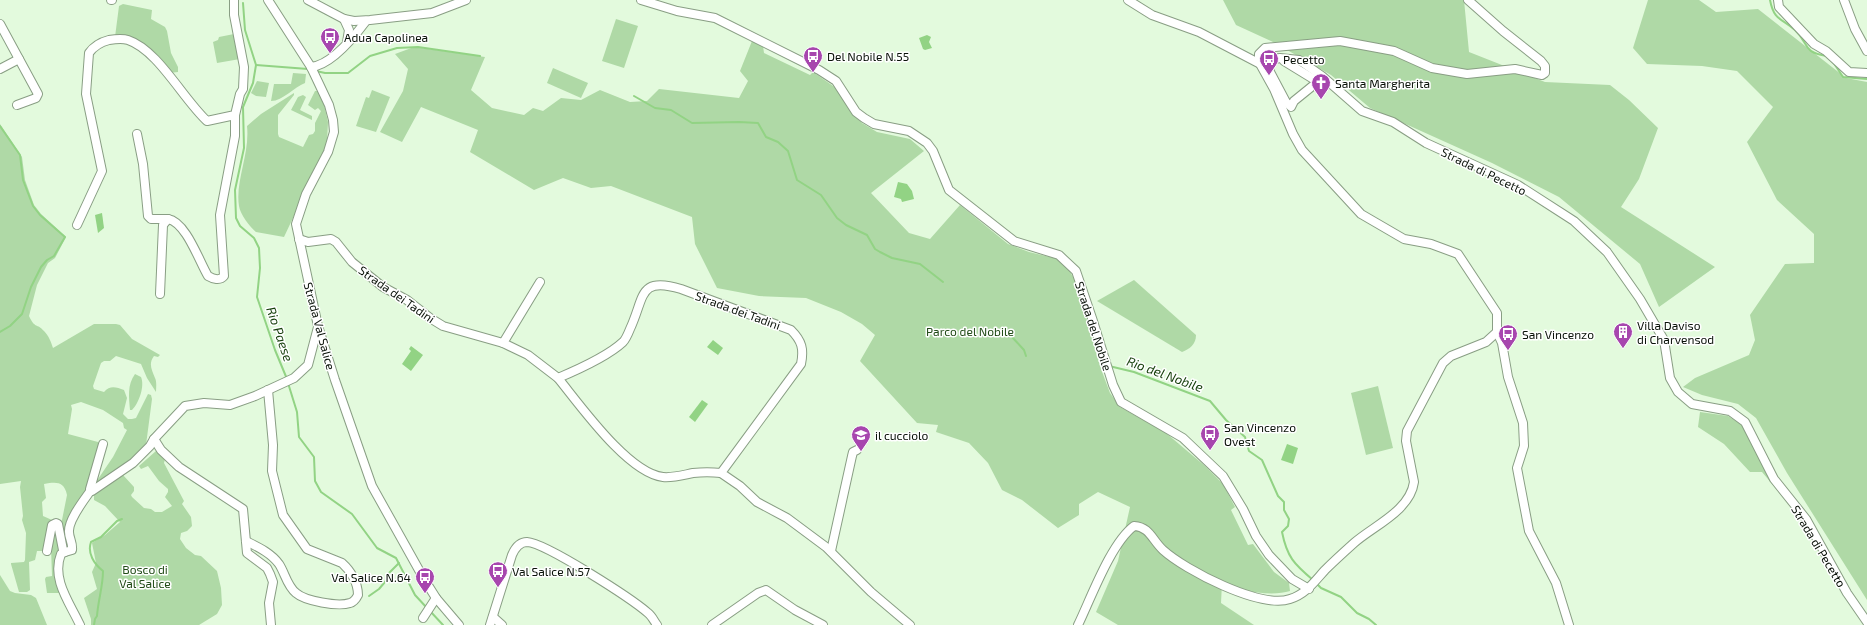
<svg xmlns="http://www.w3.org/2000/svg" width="1867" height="625" viewBox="0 0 1867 625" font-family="'Exo 2',sans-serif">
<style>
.green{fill:#afd9a6}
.water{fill:#92d384}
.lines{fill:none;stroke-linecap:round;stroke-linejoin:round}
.stream{stroke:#92d384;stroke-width:2}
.minor-casing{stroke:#899e84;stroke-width:10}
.minor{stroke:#fff;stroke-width:8}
.labels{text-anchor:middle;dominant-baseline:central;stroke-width:3;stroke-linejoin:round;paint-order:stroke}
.poi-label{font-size:12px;fill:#091108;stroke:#fff;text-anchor:start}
.street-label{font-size:12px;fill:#091108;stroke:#fff}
.park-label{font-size:12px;fill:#214b17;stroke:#fff}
.water-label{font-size:13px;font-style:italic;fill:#143e09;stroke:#fff}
</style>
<rect width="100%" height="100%" fill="#e3fadd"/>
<g class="green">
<path d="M1223,0H1464L1469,52L1545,82L1610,85L1629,100L1658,128L1639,179L1621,207L1715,267L1659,307L1640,264L1559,197L1492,163L1370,108L1331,75L1273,42L1236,25Z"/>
<path d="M1648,0H1699L1716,12L1758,9L1846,78L1867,82V600L1787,473L1756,418L1738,404L1702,395L1683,387L1695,378L1749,355L1755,340L1750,315L1785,264L1814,263V234L1777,200L1747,142L1773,107L1737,71L1702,66L1647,64L1633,48Z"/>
<path d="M123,4L152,10L151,19L165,27L167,31L171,53L178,67V72L169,73L156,57L115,37L119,6Z"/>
<path d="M616,19L638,26L624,68L602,61Z"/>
<path d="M234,34L240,59L217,63L213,42L218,40L219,37Z"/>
<path d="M752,41L763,46L764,53L810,75L813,72L836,88L852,112L862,123L877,132L910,139L924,151L871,193L909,233L930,239L960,205L1008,244L1029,252L1058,259L1068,268L1076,282L1101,369L1110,393L1120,407L1166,433L1205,466L1223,484L1235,507L1231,510L1248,545L1253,544L1274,572L1289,583L1290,591C1272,597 1238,591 1222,583L1221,603L1254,625H1118L1096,612L1118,561L1130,507L1098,492L1079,504V515L1058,528L1022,500L1002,490L988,463L969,443L936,432L938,425L917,423L860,361L875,335L862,324L841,312L806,298L759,296L717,288L695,244L692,217L611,186L591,188L563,178L534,190L470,152L478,130L421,107L402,142L380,132L403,91L408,69L395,54L414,47L485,57L471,90L492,108L524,115L533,108L543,111L561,98L581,100L600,90L630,102L647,101L659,89L739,98L748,81L740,71Z"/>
<path d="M553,68L588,83L581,98L547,83Z"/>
<path d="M293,73L306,74L305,83C294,87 283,101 271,101L274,84H291Z"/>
<path d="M257,81L269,83L266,97L256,96L251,93Z"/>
<path d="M372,90L390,97L376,132L356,126L366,97L369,98Z"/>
<path d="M315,91H318L324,104L328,122L327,142L323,154L284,237L256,232C250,227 240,214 239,206C235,181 250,154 247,126L261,114L294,93V95L278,115V134L279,137L303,147L309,135L313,134L315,131V123L321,111L318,108L315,110L308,105Z"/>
<path d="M303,95L306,97L300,110L312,116V120L291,110L298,97Z"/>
<path d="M0,124L22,157L25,180L34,205L41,214L66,237L55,258L48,263L37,285L29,316C35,329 37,323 44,331C49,336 51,342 53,348L94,324H116L120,325L132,339L160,355L158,357L154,356C148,364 152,370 155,378C157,382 156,388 156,392L147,378L141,364L116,356L110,361H104L101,363L93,386L94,389L104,392C110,385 116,387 124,390L127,398L123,414L128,419H132L136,418L148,394L151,395L152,399L146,445L128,463L96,487V482L113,457L127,430L124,428L123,423L103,410L81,402L71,405L72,409L68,434L98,442L99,446L92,481L66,532L63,534L61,525L67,495C64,481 56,482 44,484L46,498L42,502L43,516L52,520V523L44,551H37L35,560L29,562L30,590L27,592H19L11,564V563L24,562L25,560L26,533L22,520L23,516L20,487L21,481L0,484Z"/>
<path d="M1134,280L1196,335C1196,344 1190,349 1182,352L1097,301Z"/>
<path d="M135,374L141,377C145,386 139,403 132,410H130C129,397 127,385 135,374Z"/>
<path d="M1378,386L1393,448L1366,455L1351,393Z"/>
<path d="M1700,412L1728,416L1742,425L1802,520L1762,472H1750L1724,444L1698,427Z"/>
<path d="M156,451L165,459L164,463L184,501L182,504L191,517L192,526L187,531L181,533L180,539L186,548L195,555L201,556L217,571L221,588L222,605L217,614L199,625H91V619L84,598L97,589L92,572L96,563L92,543L105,535L120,522L105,506L94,500V495L123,475L134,487V491L131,495L132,497L144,508L151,509L155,512H162L172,506L165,497L168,492V489L159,481L148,466L141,469L139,466Z"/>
<path d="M55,528L60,547V593H47L45,579L46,577L52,576L51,547Z"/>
<path d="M0,575L10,591L15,593L31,595L36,598L47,625H0Z"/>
</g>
<g class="water">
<path d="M927,35L931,37L929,42L932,48L925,50L923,49L919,38Z"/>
<path d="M898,182L907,184L912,191L914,199L902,202L901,199L894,197Z"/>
<path d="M102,213L104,228L98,233L95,215Z"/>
<path d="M713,340L723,348L718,355L707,347Z"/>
<path d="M411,346L423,355L411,371L402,364L411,351L409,349Z"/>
<path d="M702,400L708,404L695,422L689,417Z"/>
<path d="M1287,444L1298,448L1293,464L1281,460Z"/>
</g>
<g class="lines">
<g class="stream">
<path d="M1770,0C1774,21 1782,18 1795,30C1810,44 1801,52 1827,56"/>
<path d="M243,3L245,30L256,65L253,83L243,107L244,148L235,190L236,218L240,226L254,238L259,248L260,268L257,297L275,350L287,379"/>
<path d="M1833,62L1843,77L1867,79"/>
<path d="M256,65L308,69"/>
<path d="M316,71L325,73H348L370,56L397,48L418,47L480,56"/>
<path d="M634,96L655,108L671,110L692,123L739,122L758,123L766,137L778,142L788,151L797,180L821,195L837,218L846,225L867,235L875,249L880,252L892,258L920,264L943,282"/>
<path d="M0,126L20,155L23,180L33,206L40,215L65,237L54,256L47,260L41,267L31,287L22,314L10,326L0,332"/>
<path d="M1012,337L1024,350L1026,356"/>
<path d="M1109,366L1134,372L1210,401L1226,420L1245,437L1249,451L1262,460L1278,496L1284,502V510L1289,519L1288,526L1282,532C1287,557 1294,564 1313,580"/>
<path d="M288,383L297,412L299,437L314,457L315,481L321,492L352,514L377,548L396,558L415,595L427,608"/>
<path d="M1316,583L1321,588L1341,597L1357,613L1369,619L1376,625"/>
<path d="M369,596L379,589L390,576L389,573L399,563"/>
<path d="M430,611L443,625"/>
<path d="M94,625L95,619L97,616C98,601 103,586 103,571C94,564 87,553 91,542L101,537L117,521L122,519"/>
</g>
<g class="minor-casing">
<g id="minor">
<path d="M111,0H112"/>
<path d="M268,0L311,67L329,105L333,120L334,132L328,152L306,194L296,224L318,326L335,380L372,486L424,579L436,598L459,625"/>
<path d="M308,0L344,19L354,21L370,20L432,13L466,0"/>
<path d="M641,0L677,11L715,18L819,70L836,81L856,112L864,118L874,124L909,131L927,143L933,151L949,190L1014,241L1059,255L1076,271L1092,318L1113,385L1121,402L1183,438L1223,476L1243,509L1256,536L1269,555L1292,579L1309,589"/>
<path d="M1128,0L1152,15L1199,32L1268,68L1286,102L1291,107L1294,101L1315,84V80L1284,61"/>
<path d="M1468,0L1503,31L1541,61L1545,66V73L1542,75L1515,69L1467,74L1432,68L1394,51L1340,41L1265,48L1259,54V62L1274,89L1293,134L1302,150L1361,214L1404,239L1431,244L1458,254L1497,313V332L1502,343L1508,377L1523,423L1524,446L1517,468L1529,531L1556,583L1569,625"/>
<path d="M1778,0L1779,7L1814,44L1826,51L1849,72L1867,73"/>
<path d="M1844,0L1855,29L1867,51"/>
<path d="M344,19L349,30L347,42"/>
<path d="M0,24L38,94L36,98L17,105"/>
<path d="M1259,62L1280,58L1299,60L1322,76L1362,111L1393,122L1426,143L1518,185L1574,221L1607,252L1640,299L1664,340L1670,378L1678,392L1692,404L1730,411L1745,422L1774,479L1806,519L1847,593L1867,622"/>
<path d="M311,67C331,65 354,37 366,21"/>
<path d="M0,69L19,59"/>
<path d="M137,134L143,164L148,216L151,219H168"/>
<path d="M77,225L102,171L86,94L89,53C94,46 101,42 109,40C115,39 122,38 128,40C158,50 183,99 207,121L235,115L240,94L243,89L244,67L234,15V0"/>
<path d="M299,239L308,242L331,239L336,242L352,262L383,287L407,300L430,318L443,326L503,343L528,355L558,378C577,370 608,356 623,342C626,339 628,334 630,329C645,297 638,276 681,289L791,330C802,341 804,349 801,364L721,473L740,486L757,502L787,518L826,547L871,592L910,625"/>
<path d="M160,294L163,225L168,219C186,222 199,261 208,276C213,279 220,281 224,276L220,215L235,136V115"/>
<path d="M503,343L540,282"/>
<path d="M558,378C580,405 628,473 663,477C673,478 683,475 693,473C702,472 712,472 721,473"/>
<path d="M154,439L161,450L179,467L243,509L247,553L267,568L270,574L273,582L269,603L271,625"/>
<path d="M103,444L90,489L92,491L133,463L150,446L154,439L185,406L204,403L230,405L255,396L294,378L308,365L318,327"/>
<path d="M246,541C258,547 271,553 279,564C285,573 287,586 296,593C305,601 338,607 350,603C354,602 356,599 358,595C358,583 351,571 342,563L307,549L283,515L272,471L273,445L268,390"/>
<path d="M47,551L52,525L56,523L58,524L63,550L65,552L72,550C73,543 69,538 69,532C68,520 84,500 91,490"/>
<path d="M831,551L852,456L853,452L857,450"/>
<path d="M65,552L61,554C51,579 70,603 80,625"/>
<path d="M493,617L502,625"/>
<path d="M423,618L436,598"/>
<path d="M490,625L512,555C515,548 519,542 527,542C546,543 632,599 648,613C652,616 654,621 657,625"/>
<path d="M712,625L758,593L766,590L795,610L823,625"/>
<path d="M1078,625C1091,598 1111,543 1134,526C1150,527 1152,540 1163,550C1185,570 1260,609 1290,599C1306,594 1314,582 1325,570C1334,561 1344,552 1354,543C1373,526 1410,511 1414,482L1406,441L1407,431L1443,363L1451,356L1486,342L1497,332"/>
</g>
</g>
<use href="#minor" class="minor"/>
</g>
<defs>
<g id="bus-pin" transform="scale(1)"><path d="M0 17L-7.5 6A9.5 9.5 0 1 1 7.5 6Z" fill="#a746ae" stroke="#fff"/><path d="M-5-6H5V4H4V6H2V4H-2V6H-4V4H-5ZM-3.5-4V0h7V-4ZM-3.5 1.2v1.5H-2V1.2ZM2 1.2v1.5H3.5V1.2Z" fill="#fff"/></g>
<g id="church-pin" transform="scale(1)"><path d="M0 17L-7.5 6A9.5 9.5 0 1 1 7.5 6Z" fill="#a746ae" stroke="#fff"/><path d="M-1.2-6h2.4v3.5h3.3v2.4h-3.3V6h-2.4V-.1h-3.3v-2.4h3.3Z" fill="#fff"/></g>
<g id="building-pin" transform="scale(1)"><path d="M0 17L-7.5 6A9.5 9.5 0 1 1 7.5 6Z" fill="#a746ae" stroke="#fff"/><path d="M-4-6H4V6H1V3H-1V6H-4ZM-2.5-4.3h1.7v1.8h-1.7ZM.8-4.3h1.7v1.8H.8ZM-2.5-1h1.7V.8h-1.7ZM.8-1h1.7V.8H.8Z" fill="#fff"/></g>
<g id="school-pin" transform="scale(1)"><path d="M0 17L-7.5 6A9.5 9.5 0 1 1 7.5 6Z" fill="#a746ae" stroke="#fff"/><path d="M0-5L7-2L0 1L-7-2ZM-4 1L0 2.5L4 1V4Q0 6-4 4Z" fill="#fff"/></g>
</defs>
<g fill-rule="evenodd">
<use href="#bus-pin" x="330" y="37"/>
<use href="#bus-pin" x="813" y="56"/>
<use href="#bus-pin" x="1269" y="59"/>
<use href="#church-pin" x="1321" y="83"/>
<use href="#building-pin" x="1623" y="332"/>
<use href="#bus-pin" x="1508" y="334"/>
<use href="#bus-pin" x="1210" y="434"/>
<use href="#school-pin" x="861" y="435"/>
<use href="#bus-pin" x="498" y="571"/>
<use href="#bus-pin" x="425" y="577"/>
</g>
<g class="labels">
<g class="poi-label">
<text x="344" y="37">Adua Capolinea</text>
<text x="827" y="56">Del Nobile N.55</text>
<text x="1283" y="59">Pecetto</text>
<text x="1335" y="83">Santa Margherita</text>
<text x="1637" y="325">Villa Daviso<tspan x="1637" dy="14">di Charvensod</tspan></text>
<text x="1522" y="334">San Vincenzo</text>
<text x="1224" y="427">San Vincenzo<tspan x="1224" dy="14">Ovest</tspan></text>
<text x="875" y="435">il cucciolo</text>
<text x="512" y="571">Val Salice N.57</text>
<text x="411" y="577" text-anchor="end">Val Salice N.64</text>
</g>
<g class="street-label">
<text transform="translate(1484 171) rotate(26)">Strada di Pecetto</text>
<text transform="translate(397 294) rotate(35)">Strada dei Tadini</text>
<text transform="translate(738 310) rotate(20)">Strada dei Tadini</text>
<text transform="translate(320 326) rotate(75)">Strada Val Salice</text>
<text transform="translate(1094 326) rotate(72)">Strada del Nobile</text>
<text transform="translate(1819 546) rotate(59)">Strada di Pecetto</text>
</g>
<g class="park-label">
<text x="970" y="331">Parco del Nobile</text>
<text x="145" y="569">Bosco di<tspan x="145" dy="14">Val Salice</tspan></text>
</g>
<g class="water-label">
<text transform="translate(280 334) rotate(71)">Rio Paese</text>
<text transform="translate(1165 374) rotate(20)">Rio del Nobile</text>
</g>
</g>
</svg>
